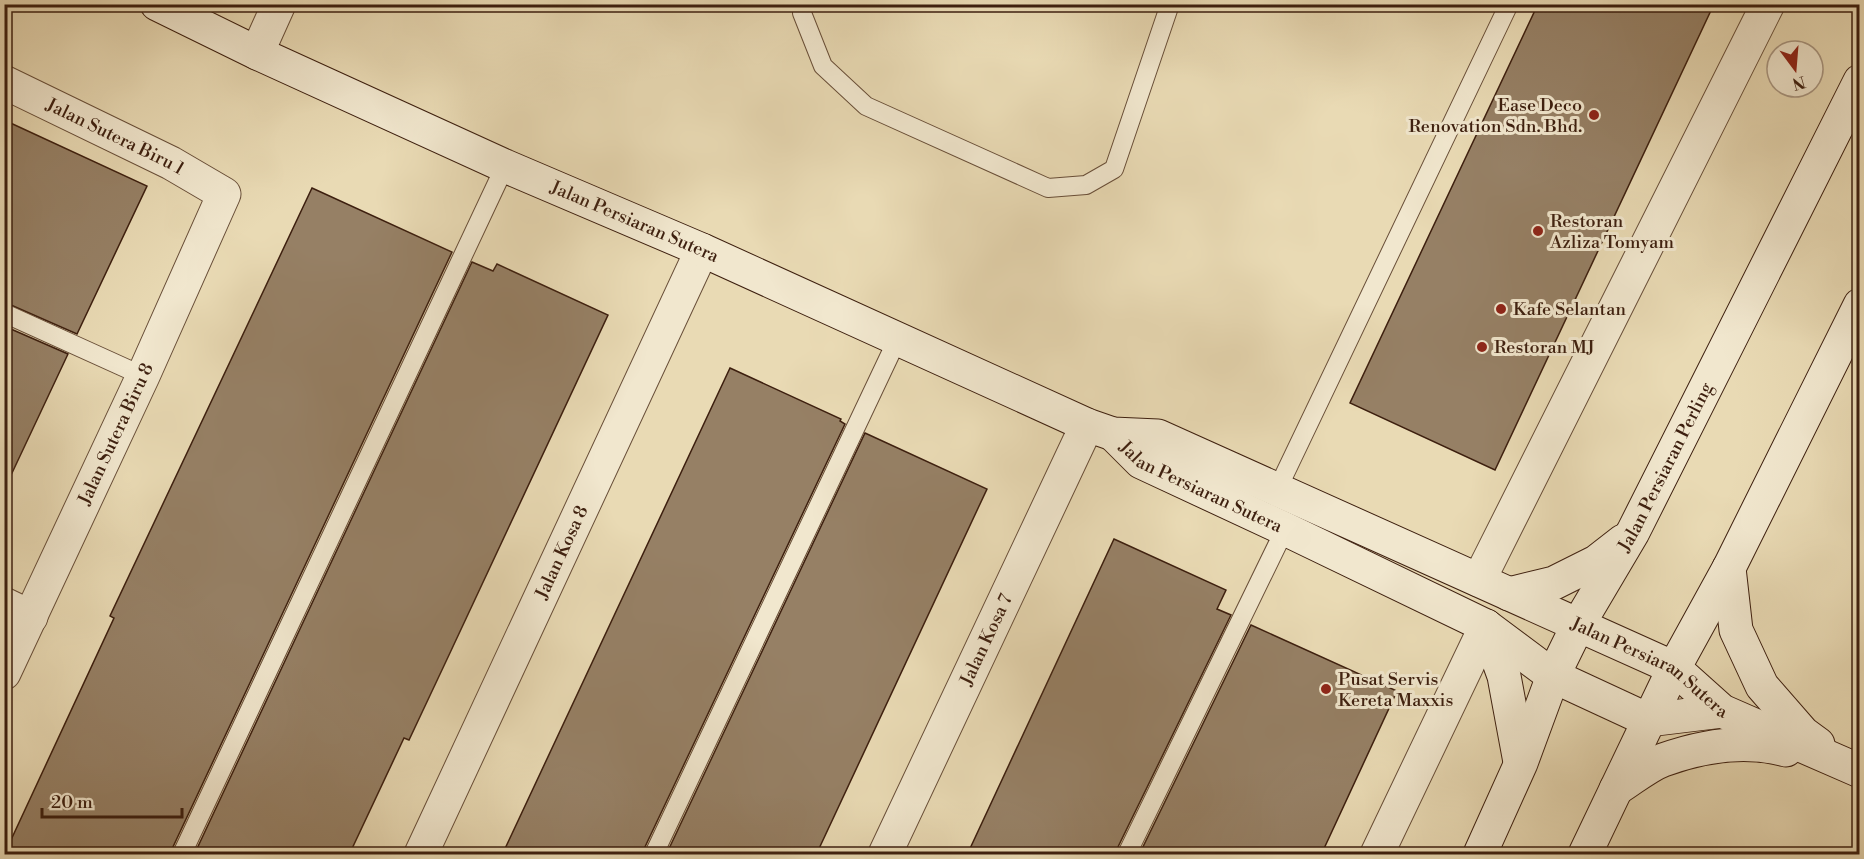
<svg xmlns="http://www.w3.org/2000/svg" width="1864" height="859" viewBox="0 0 1864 859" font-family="'Libre Bodoni',serif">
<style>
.building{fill:#968065;stroke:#3d1f0f;stroke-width:1.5}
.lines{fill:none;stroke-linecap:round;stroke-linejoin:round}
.lane-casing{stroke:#684e38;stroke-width:20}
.street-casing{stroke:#684e38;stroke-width:35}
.secondary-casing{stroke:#3d1f0f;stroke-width:35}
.lane{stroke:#f1e7ce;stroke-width:18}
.street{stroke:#f1e7ce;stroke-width:33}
.secondary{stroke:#f1e7ce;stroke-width:33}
.poi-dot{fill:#8f2418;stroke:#f1e7ce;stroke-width:2}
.labels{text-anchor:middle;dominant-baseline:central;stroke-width:6;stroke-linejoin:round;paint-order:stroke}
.poi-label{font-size:18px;fill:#3d1f0f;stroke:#f1e7ce;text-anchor:start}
.street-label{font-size:18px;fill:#3d1f0f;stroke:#f1e7ce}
</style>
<rect width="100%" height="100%" fill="#e9dab4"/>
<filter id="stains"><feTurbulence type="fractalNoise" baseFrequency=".00333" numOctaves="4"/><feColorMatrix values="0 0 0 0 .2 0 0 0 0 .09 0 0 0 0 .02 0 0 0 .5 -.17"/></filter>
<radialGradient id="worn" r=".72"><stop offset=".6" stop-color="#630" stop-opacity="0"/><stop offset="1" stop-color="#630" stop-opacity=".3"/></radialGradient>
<g class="building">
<path d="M1538,4H1714L1495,470L1350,403Z"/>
<path d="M4,120L147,186L77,334L4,302Z"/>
<path d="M312,188L452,252L172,849L171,855H4L114,618L110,616Z"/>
<path d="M472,262L493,271L497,264L608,315L449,655L409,740L404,738L349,855H194Z"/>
<path d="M4,326L68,354L4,490Z"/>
<path d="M730,368L841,419L840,421L845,424L644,849L643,855H502Z"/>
<path d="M865,433L987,489L816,855H666Z"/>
<path d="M1114,539L1226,590L1217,609L1231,615L1117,849L1116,855H967Z"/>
<path d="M1251,625L1397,691L1321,855H1139Z"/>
</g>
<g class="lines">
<g class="lane-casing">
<g id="lane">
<path d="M802,4V13L823,66L866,106L1048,188L1086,185L1114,169L1170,4"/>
<path d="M4,313L143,376"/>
<path d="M1277,490L1509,4"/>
<path d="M182,854L505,166"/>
<path d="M654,854L897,340"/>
<path d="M1127,854L1285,529"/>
</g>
</g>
<g class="street-casing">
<g id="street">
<path d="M257,53L279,4"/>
<path id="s1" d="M4,82L171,163L224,194L143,376L4,673"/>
<path d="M1479,580L1768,4"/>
<path d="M4,604L31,617"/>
<path id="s2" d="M421,854L702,250"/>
<path id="s3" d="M885,854L1087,425"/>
<path d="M1377,854L1486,626"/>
</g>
</g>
<g class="secondary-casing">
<g id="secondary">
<path id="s4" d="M157,4L257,53L505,166L702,250L1087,425L1113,434L1158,436L1674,668L1722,711L1860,771"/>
<path id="s5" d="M1113,434L1141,462L1285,529L1486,626L1553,676L1648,720L1722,711"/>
<path d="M1729,568L1736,630L1762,686L1803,733L1818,744"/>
<path d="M1509,594L1554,583L1596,562L1623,541"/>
<path d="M1486,626L1504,676L1520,762"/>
<path d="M1616,789C1631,780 1647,766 1663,760C1702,746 1746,739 1786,750"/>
<path id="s6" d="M1480,854L1521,763L1553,676L1578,625L1633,532L1860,81"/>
<path d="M1585,854L1674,668L1729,568L1860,305"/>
</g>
</g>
<use href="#lane" class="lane"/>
<use href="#street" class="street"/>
<use href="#secondary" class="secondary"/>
</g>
<g class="poi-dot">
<circle cx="1594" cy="115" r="6"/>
<circle cx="1538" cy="231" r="6"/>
<circle cx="1501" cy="309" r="6"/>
<circle cx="1482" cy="347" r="6"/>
<circle cx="1326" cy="689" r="6"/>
</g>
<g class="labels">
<g class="poi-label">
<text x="1582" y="105" text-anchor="end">Ease Deco<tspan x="1582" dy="21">Renovation Sdn. Bhd.</tspan></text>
<text x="1550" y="221">Restoran<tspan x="1550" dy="21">Azliza Tomyam</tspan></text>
<text x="1513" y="309">Kafe Selantan</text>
<text x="1494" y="347">Restoran MJ</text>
<text x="1338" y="679">Pusat Servis<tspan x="1338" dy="21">Kereta Maxxis</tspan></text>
</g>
<g class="street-label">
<text stroke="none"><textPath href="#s1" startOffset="124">Jalan Sutera Biru 1</textPath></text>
<text stroke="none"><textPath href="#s4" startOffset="525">Jalan Persiaran Sutera</textPath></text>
<text transform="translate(116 434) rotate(-65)">Jalan Sutera Biru 8</text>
<text stroke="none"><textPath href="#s6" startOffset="430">Jalan Persiaran Perling</textPath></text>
<text stroke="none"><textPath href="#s5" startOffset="104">Jalan Persiaran Sutera</textPath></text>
<text stroke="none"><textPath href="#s2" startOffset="333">Jalan Kosa 8</textPath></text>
<text stroke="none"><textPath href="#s3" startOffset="237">Jalan Kosa 7</textPath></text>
<text stroke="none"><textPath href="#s4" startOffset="1638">Jalan Persiaran Sutera</textPath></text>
</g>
</g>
<rect width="1864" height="859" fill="none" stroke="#e9dab4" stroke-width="24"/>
<rect x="6" y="6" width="1852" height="847" fill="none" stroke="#3d1f0f" stroke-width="3"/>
<rect x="12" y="12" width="1840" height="835" fill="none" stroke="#3d1f0f" stroke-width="1.5"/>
<g transform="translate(1795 69) rotate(164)"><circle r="28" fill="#f1e7ce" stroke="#a99782" stroke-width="1.5"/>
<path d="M0-4.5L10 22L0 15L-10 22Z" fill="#8f2418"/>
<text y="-9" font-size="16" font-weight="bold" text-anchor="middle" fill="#3d1f0f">N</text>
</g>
<path d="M42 808v9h140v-9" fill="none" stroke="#3d1f0f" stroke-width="3"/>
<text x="51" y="808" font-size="18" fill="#3d1f0f" stroke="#f1e7ce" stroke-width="4.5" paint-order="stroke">20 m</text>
<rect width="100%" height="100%" filter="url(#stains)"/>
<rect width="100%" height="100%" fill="url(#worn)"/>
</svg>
